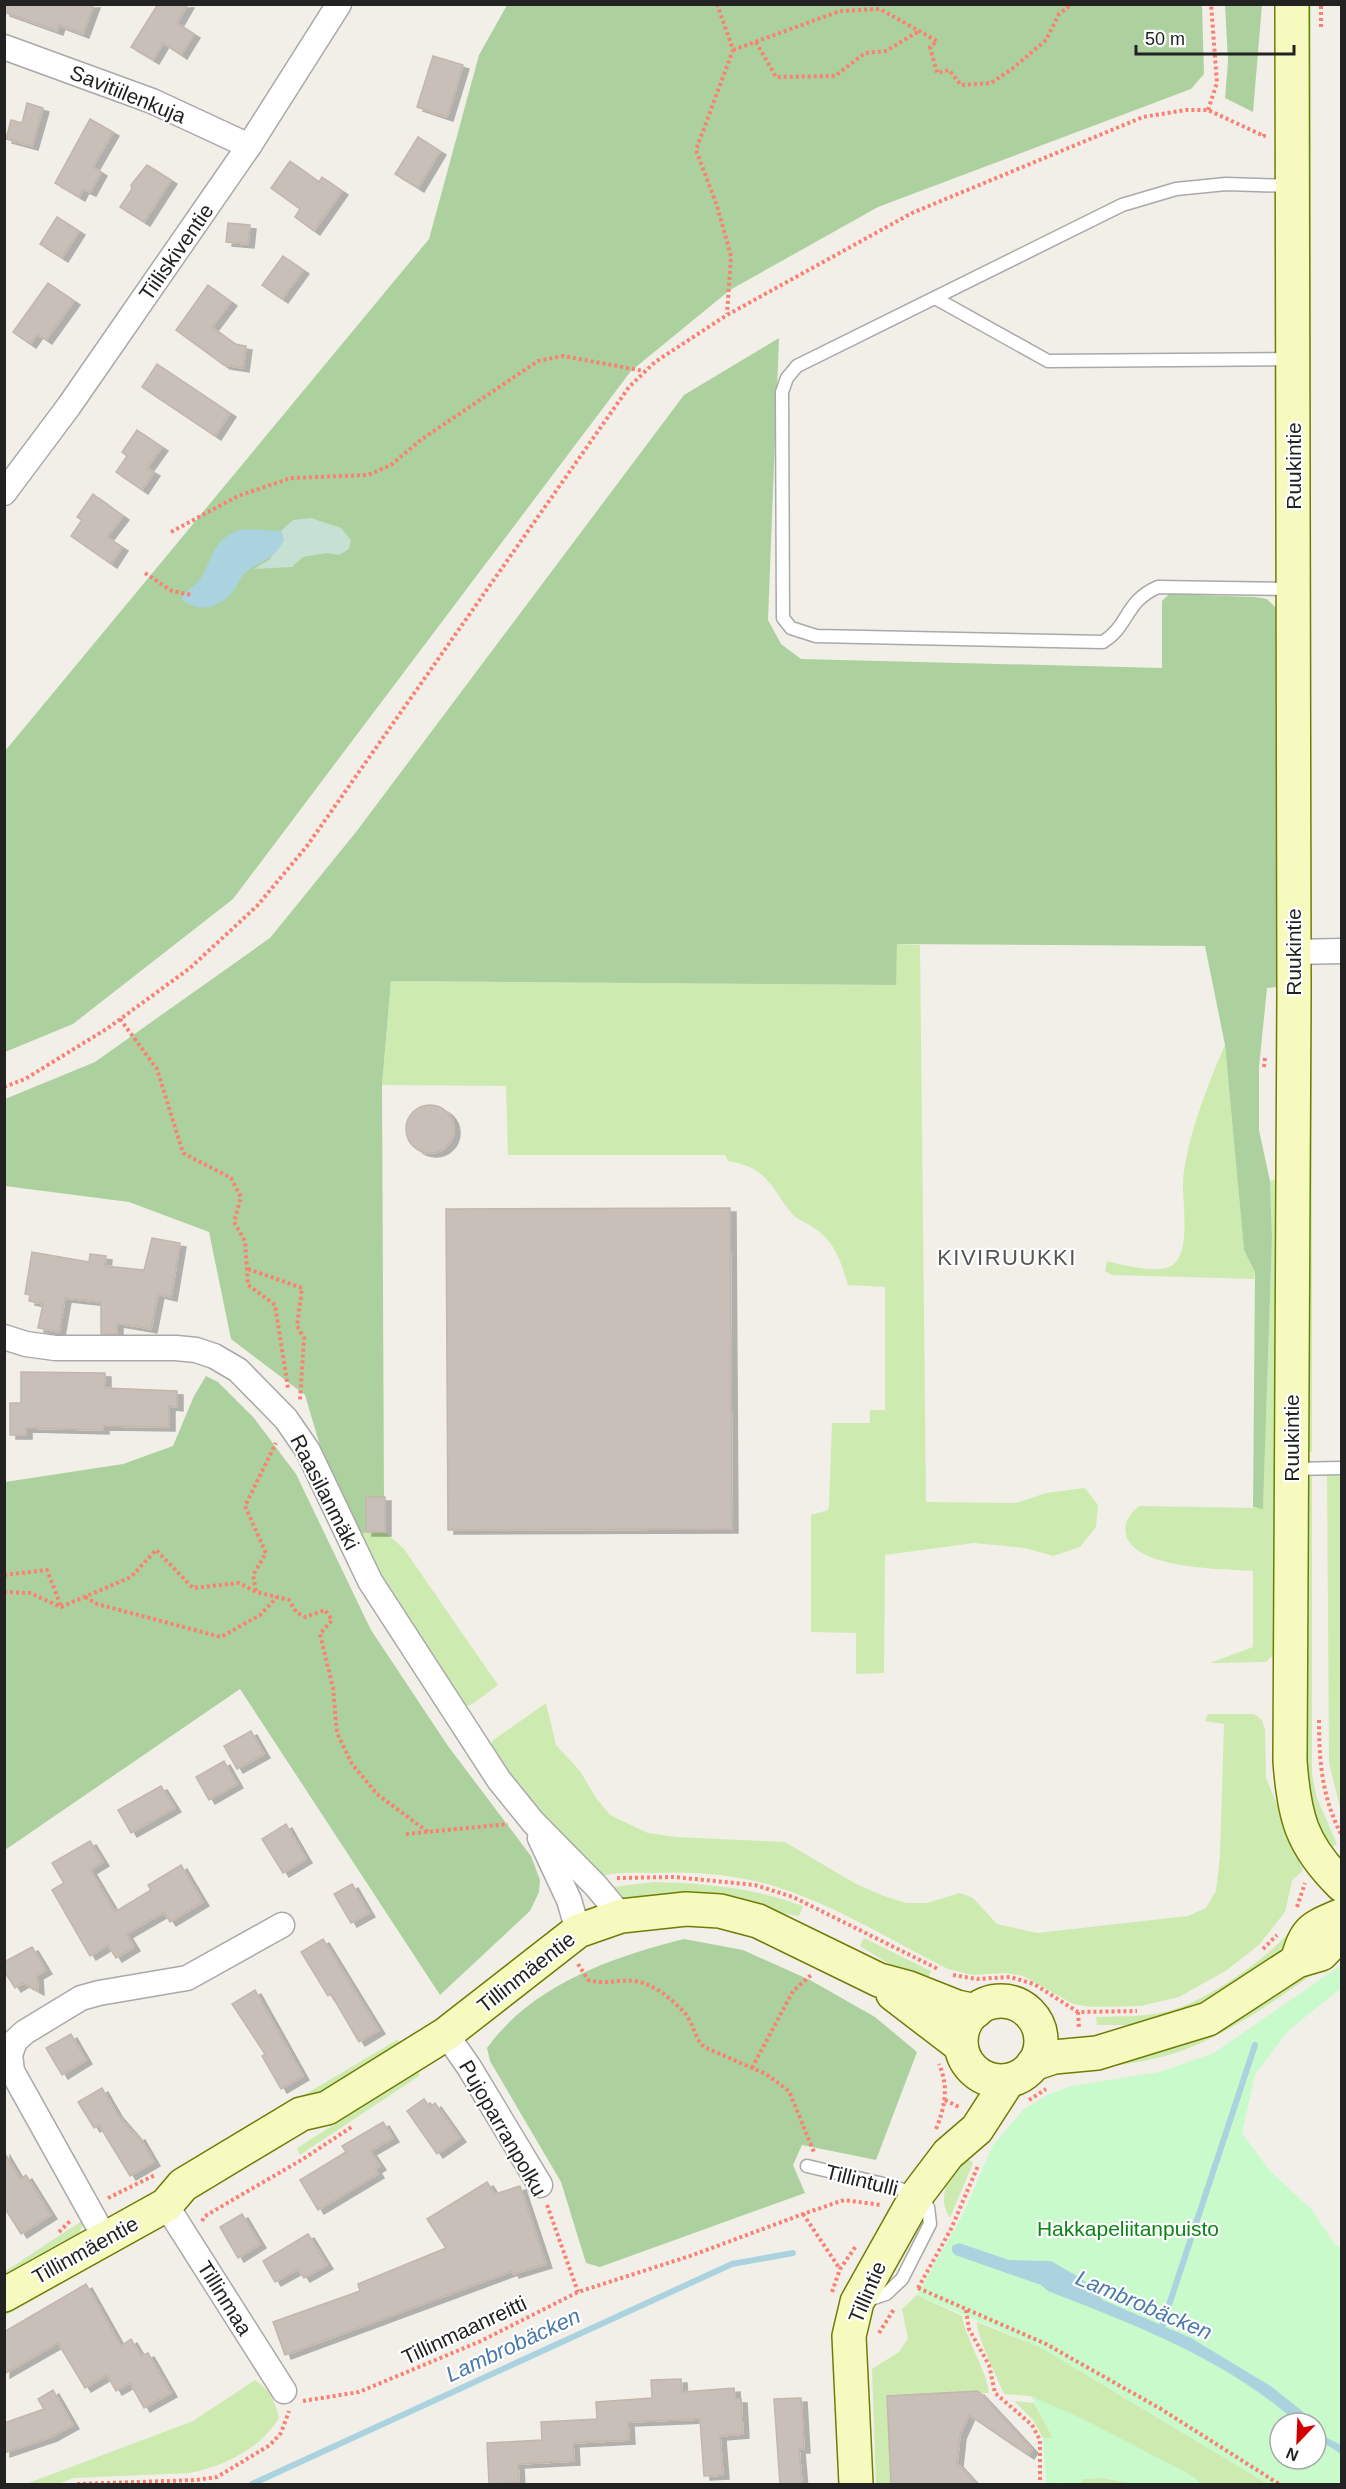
<svg xmlns="http://www.w3.org/2000/svg" width="1346" height="2489" viewBox="0 0 1346 2489" font-family="Arial,sans-serif">
<style>
.grass{fill:#cdebb0}
.forest{fill:#add19e}
.wetland{fill:#c6e0d4}
.park{fill:#c8facc;fill-rule:evenodd}
.water{fill:#aad3df}
.lines{fill:none;stroke-linecap:round;stroke-linejoin:round}
.stream{stroke:#aad3df;stroke-width:6}
.building{fill:#c7bfb8;stroke:#c4b6ab;stroke-width:1.5;filter:url(#shadow)}
.lane-casing{stroke:#a9a9a9;stroke-width:15}
.street-casing{stroke:#a9a9a9;stroke-width:27}
.secondary-casing{stroke:#707d05;stroke-width:36}
.path{stroke:#fa8072;stroke-width:4;stroke-dasharray:3 3;stroke-linecap:butt}
.lane{stroke:#fff;stroke-width:12}
.street{stroke:#fff;stroke-width:24}
.secondary{stroke:#f7fabf;stroke-width:33}
.labels{text-anchor:middle;dominant-baseline:central;stroke-width:4.5;stroke-linejoin:round;paint-order:stroke}
.street-label{font-size:21px;fill:#222;stroke:#fff}
.park-label{font-size:21px;fill:#0c8416;stroke:#fff}
.neighbourhood-label{font-size:22px;letter-spacing:1.5px;fill:#555;stroke:#fff}
.water-label{font-size:22px;font-style:italic;fill:#4a7aab;stroke:#fff}
</style>
<defs>
<filter id="shadow"><feDropShadow dx="6" dy="4" stdDeviation="0" flood-color="#0004"/></filter>
</defs>
<rect width="100%" height="100%" fill="#f2efe9"/>
<g class="grass">
<path d="M1302,5H1311V759L1306,740Z"/>
<path d="M1311,829L1312,919H1309L1302,886Z"/>
<path d="M897,944L920,945L926,1502L1016,1503L1046,1493L1085,1488L1098,1505L1096,1527L1080,1547L1053,1556L1025,1548L974,1543L885,1555L884,1673L856,1674V1633L811,1632V1515L828,1510L829,1506L832,1423H870V1410H885V1287L848,1285C841,1263 836,1244 817,1230C810,1224 799,1221 793,1215C770,1187 768,1167 728,1161L725,1155H508L506,1086L382,1085L391,981L895,985Z"/>
<path d="M1308,1000L1312,1003V1452L1308,1451Z"/>
<path d="M1225,1045L1244,1249L1255,1272L1254,1279L1112,1275L1105,1271L1107,1261C1122,1265 1157,1274 1171,1266C1192,1254 1182,1202 1183,1182C1185,1143 1209,1081 1225,1045Z"/>
<path d="M1279,1178L1276,1652L1266,1662L1210,1663L1253,1647V1571C1222,1569 1141,1569 1127,1538C1122,1525 1129,1515 1139,1506L1263,1508L1272,1238L1270,1181Z"/>
<path d="M1327,1471L1341,1472V1811L1329,1763Z"/>
<path d="M1312,1476V1774L1317,1798L1337,1844L1330,1849L1315,1820L1303,1769V1483Z"/>
<path d="M366,1532H385L404,1549L498,1685L471,1705L463,1707L355,1538Z"/>
<path d="M546,1703L556,1745L580,1771L596,1798L610,1815L648,1833L676,1837L785,1842L856,1884L884,1896L906,1903H927L959,1893L966,1895L973,1898L997,1924L1037,1933L1188,1916L1206,1908L1216,1891L1220,1856L1224,1724L1205,1721L1208,1714H1254L1262,1720L1265,1730L1266,1778L1279,1809L1283,1827L1303,1870L1292,1881L1285,1912L1259,1945L1227,1970L1179,1997L1141,2006L1092,2007L1073,2004L1023,1976L1005,1973L972,1975L948,1969C890,1940 832,1903 770,1885C734,1874 690,1871 652,1873C633,1873 612,1871 594,1879L524,1795L492,1748V1741Z"/>
<path d="M654,1882C705,1883 755,1888 803,1906L799,1916L665,1896L624,1899L604,1888Z"/>
<path d="M1293,1926L1299,1932L1264,1966L1215,2000L1141,2025H1097L1096,2017C1121,2016 1145,2017 1169,2011C1203,2003 1275,1955 1293,1926Z"/>
<path d="M864,1938L931,1971L924,1986L860,1946Z"/>
<path d="M1321,1962L1325,1966C1279,1997 1234,2032 1181,2051C1155,2060 1127,2064 1100,2068Z"/>
<path d="M397,2040L401,2042L337,2086L277,2111Z"/>
<path d="M419,2071V2076L300,2155L297,2148Z"/>
<path d="M965,2156L973,2163L950,2218C935,2195 951,2175 965,2156Z"/>
<path d="M85,2220L76,2239L5,2281L4,2272C16,2265 80,2221 85,2220Z"/>
<path d="M139,2238L137,2241L5,2316L4,2308Z"/>
<path d="M917,2295L962,2316C967,2343 985,2365 989,2393L887,2396L891,2484H876L872,2369L899,2352L908,2339L902,2309Z"/>
<path d="M977,2322L1042,2348L1268,2484H1202L1187,2473L1031,2396L1004,2394C998,2379 975,2333 977,2322Z"/>
<path d="M255,2380C270,2390 275,2401 279,2418C261,2448 225,2466 190,2473L74,2478L58,2484H26L193,2421Z"/>
<path d="M1014,2401L1034,2403L1053,2438H1043L1033,2420Z"/>
<path d="M1103,2478L1137,2484H1082L1081,2479Z"/>
</g>
<g class="forest">
<path d="M507,5H1202L1204,74L1191,89L878,207L730,290L631,371L233,899L73,1024L5,1052V751L429,239L479,55Z"/>
<path d="M1225,5H1262L1253,112L1225,98L1228,62Z"/>
<path d="M779,338L768,620L781,644L801,659L1162,668V601L1169,594L1255,597L1267,599L1276,608L1277,987L1267,988L1259,1067V1130L1270,1181L1272,1238L1263,1509L1253,1507L1255,1272L1244,1250L1225,1045L1205,946L897,944L896,985L391,981L382,1085L384,1497H366V1532L355,1538L334,1493L305,1395L231,1339L209,1232L129,1202L5,1186V1099L95,1062L270,938L356,832L684,395Z"/>
<path d="M206,1376L218,1382L254,1418L296,1474L371,1630L448,1746L531,1856L540,1880L539,1892L530,1911L440,1995L240,1689L5,1850V1482L123,1464L173,1446L194,1396Z"/>
<path d="M684,1939L743,1950L810,1980L875,2017L917,2052L876,2160L802,2145L793,2165L805,2193L600,2267L586,2263L561,2182L490,2061L487,2048C532,1985 612,1957 684,1939Z"/>
</g>
<path class="wetland" d="M311,518L341,528L351,540L349,549L339,555L327,553L303,557L292,567L254,569L269,560L284,540L281,531L293,520Z"/>
<g class="park">
<path d="M1341,1965V1988L1287,2032L1255,2075L1242,2133L1270,2171L1311,2209L1334,2243L1341,2248V2484H1268L1042,2348L917,2295L963,2214L993,2145L1024,2109L1049,2094L1072,2086L1159,2072L1214,2053ZM1280,2423H1316V2459H1280Z"/>
<path d="M1031,2396L1085,2420L1187,2473L1202,2484H1137L1103,2478L1082,2479V2484H1061V2482L1046,2484L1043,2438H1053Z"/>
</g>
<g class="water">
<path d="M243,529L281,531L284,540C272,563 258,560 243,575C240,578 238,584 236,587C224,607 199,615 181,599C187,590 195,586 201,578C215,555 212,538 243,529Z"/>
<path d="M959,2243L1009,2260L1051,2261L1082,2279L1103,2300L1191,2338L1272,2387L1302,2411L1312,2423H1297C1228,2360 1135,2325 1048,2291L1041,2285L955,2255L952,2251V2246Z"/>
<path d="M1316,2428L1321,2435L1341,2445V2454L1316,2438Z"/>
</g>
<g class="lines">
<g class="stream">
<path d="M1161,2329L1255,2045"/>
<path d="M252,2484L732,2264L793,2253"/>
</g>
</g>
<g class="building">
<path d="M4,4H94L83,34L59,25L57,31L4,12Z"/>
<path d="M158,4H188L177,23L194,34L181,55L163,43L153,60L131,47Z"/>
<path d="M433,56L463,65L447,117L417,107Z"/>
<path d="M27,103L43,108L32,146L6,139L11,120L22,123Z"/>
<path d="M90,119L113,132L93,167L101,172L90,192L83,189L79,197L55,183Z"/>
<path d="M418,137L440,151L418,188L395,174Z"/>
<path d="M290,161L319,182L322,177L342,191L314,231L295,217L300,209L271,188Z"/>
<path d="M147,165L171,180L144,222L120,207L132,189L131,185Z"/>
<path d="M57,217L79,231L62,258L40,244Z"/>
<path d="M228,223L250,225L248,244L226,242Z"/>
<path d="M283,256L303,270L282,299L262,285Z"/>
<path d="M48,283L74,301L46,340L37,334L30,344L13,332Z"/>
<path d="M208,285L231,302L212,327L235,344L246,346L243,368L224,365L176,330Z"/>
<path d="M157,364L230,413L215,436L142,387Z"/>
<path d="M137,430L162,447L147,468L154,472L142,490L116,472L127,456L122,452Z"/>
<path d="M93,494L123,516L107,537L122,547L111,564L71,536L82,520L77,517Z"/>
<circle cx="430" cy="1129" r="24"/>
<path d="M730,1208L732,1529L448,1530L446,1209Z"/>
<path d="M152,1238L180,1243L171,1297L158,1294L151,1329L117,1323V1334H101V1302L65,1298L59,1332L38,1328L43,1304L29,1301L30,1295L25,1294L32,1252L89,1262L90,1254L106,1256L105,1266L144,1270Z"/>
<path d="M21,1372L105,1373V1388L177,1391V1407L169,1406V1427L103,1426V1430L26,1428V1435H10V1403H21Z"/>
<rect x="366" y="1497" width="19" height="35"/>
<path d="M251,1731L264,1754L237,1769L224,1746Z"/>
<path d="M224,1761L237,1784L209,1800L196,1777Z"/>
<path d="M161,1786L175,1808L131,1833L118,1810Z"/>
<path d="M286,1824L306,1859L283,1873L262,1839Z"/>
<path d="M90,1841L103,1862L90,1870L115,1912L151,1890L148,1885L181,1865L203,1902L170,1922L164,1912L126,1934L134,1947L116,1958L108,1945L90,1956L52,1890L64,1883L52,1863Z"/>
<path d="M352,1884L369,1913L351,1923L334,1894Z"/>
<path d="M323,1939L379,2030L359,2042L331,1994L328,1996L301,1952Z"/>
<path d="M32,1947L46,1970L37,1975L38,1991L23,1983L15,1988L4,1971V1962Z"/>
<path d="M255,1990L303,2076L281,2089L262,2056L265,2054L232,2004Z"/>
<path d="M71,2034L86,2060L62,2075L46,2048Z"/>
<path d="M102,2088L117,2114L137,2137L139,2136L154,2162L130,2176L99,2125L94,2128L78,2102Z"/>
<path d="M424,2099L430,2107L435,2103L460,2138L437,2154L407,2111Z"/>
<path d="M383,2122L393,2138L370,2151L380,2166L375,2169L378,2174L318,2210L300,2180L346,2152L342,2146Z"/>
<path d="M4,2152L20,2179L26,2175L51,2215L21,2234L4,2207Z"/>
<path d="M487,2182L495,2194L520,2186L546,2264L513,2274L512,2271L285,2355L273,2322L360,2291L358,2284L446,2248L427,2219Z"/>
<path d="M242,2214L260,2244L238,2258L220,2227Z"/>
<path d="M308,2234L327,2265L304,2278L298,2269L275,2282L263,2261Z"/>
<path d="M86,2284L121,2346L131,2339L141,2356L148,2353L171,2393L144,2408L130,2383L116,2391L107,2375L85,2388L58,2343L4,2374V2332Z"/>
<path d="M681,2379L682,2392L734,2388L735,2399H741L743,2434L720,2436L723,2475L704,2476L700,2419L628,2422L629,2440L573,2443L574,2461L518,2464L519,2482L489,2484L487,2443L542,2440L541,2422L597,2419L596,2402L652,2398L651,2380Z"/>
<path d="M53,2390L73,2425L51,2437L4,2453V2423L44,2409L38,2399Z"/>
<path d="M978,2391L1032,2449L1028,2455L969,2415L960,2435L957,2463L976,2484H891L887,2396Z"/>
<path d="M801,2398L804,2449H799L802,2484H780L774,2399Z"/>
</g>
<g class="lines">
<g class="lane-casing">
<g id="lane">
<path d="M1291,186L1226,184L1176,189L1122,205L797,366L787,378L782,392L783,618L791,628L816,636L1103,642C1129,626 1125,601 1158,587L1293,589"/>
<path d="M935,298L1048,361L1291,359"/>
<path d="M1291,1469L1342,1468"/>
<path d="M807,2166L892,2186L917,2195L928,2207L930,2224L902,2279L886,2294L865,2301"/>
</g>
</g>
<g class="street-casing">
<g id="street">
<path d="M4,47L152,101L249,146"/>
<path d="M4,493L69,406L249,146L339,4"/>
<path d="M1292,952L1342,951"/>
<path d="M4,1337L26,1344L55,1348H176L196,1350L214,1356L238,1370L286,1419L308,1451L370,1581L499,1780L533,1822L596,1886L621,1916"/>
<path d="M540,1838L569,1900L578,1931"/>
<path d="M446,2034L469,2067L540,2185"/>
<path d="M166,2205L284,2391"/>
<path d="M105,2238L12,2071L10,2055L15,2041L25,2032L81,1998L99,1993L187,1978L282,1925"/>
</g>
</g>
<g class="secondary-casing">
<g id="secondary">
<path d="M1292,4L1294,993L1290,1761C1294,1816 1301,1845 1342,1885"/>
<path d="M1297,1961C1307,1928 1310,1929 1342,1915"/>
<path d="M893,1994L961,2046"/>
<circle cx="1001" cy="2041" r="40"/>
<path d="M1033,2064L1054,2057L1097,2053L1208,2019L1297,1961L1321,1954L1342,1932"/>
<path d="M4,2295L166,2205L183,2185L301,2114L327,2108L446,2034L578,1931L621,1916L686,1909L720,1911L758,1921L879,1980L909,1988L957,2007L976,2011"/>
<path d="M856,2484L849,2336L857,2302L917,2195L948,2154L977,2129L1008,2081"/>
</g>
</g>
<g class="path">
<path d="M717,4L733,50L696,150L717,206L731,256L727,314"/>
<path d="M1321,27V4"/>
<path d="M756,42L776,77L835,76L865,53L886,51L919,31"/>
<path d="M733,50L840,11L880,9L937,41L930,47L937,73L949,70L961,85L991,83L1012,69L1046,40L1059,14L1072,4"/>
<path d="M1208,110L1217,83L1211,4"/>
<path d="M171,532L238,496L291,478L368,475L391,465L422,439L538,361L563,356L644,371"/>
<path d="M145,573L172,591L192,595"/>
<path d="M120,1019L157,1069L183,1153L231,1178L241,1197L234,1222L245,1241L248,1285L275,1305L288,1388"/>
<path d="M1264,1067L1265,1058"/>
<path d="M4,1087L25,1079L108,1028L190,968L257,906L307,846L629,387L655,362L727,315L912,213L1143,117L1186,110H1208L1264,136V134"/>
<path d="M248,1269L302,1288L297,1326L304,1338L300,1400"/>
<path d="M4,1575L47,1570L61,1606"/>
<path d="M256,1591L253,1575L266,1553L245,1506L276,1443"/>
<path d="M4,1592L30,1593L61,1607L131,1577L156,1550L193,1588L239,1583L256,1592L289,1600L296,1612L305,1617L325,1610L332,1620L320,1634L333,1688L337,1733L352,1764L377,1794L428,1832"/>
<path d="M85,1597L97,1604L221,1637L260,1615L277,1597"/>
<path d="M1319,1720C1319,1762 1322,1798 1342,1836"/>
<path d="M406,1834L508,1824"/>
<path d="M617,1878L674,1877L755,1885L793,1897L938,1969"/>
<path d="M1297,1907L1305,1883"/>
<path d="M1263,1949L1277,1935"/>
<path d="M578,1964L588,1980C606,1985 619,1979 635,1981C654,1984 670,1998 683,2011C693,2021 694,2037 704,2047L766,2074L789,2091L814,2152"/>
<path d="M953,1975L977,1979L1010,1977L1034,1984L1078,2012L1137,2011"/>
<path d="M1078,2012L1079,2028"/>
<path d="M752,2068L793,1991L811,1975"/>
<path d="M945,2100L961,2108"/>
<path d="M1029,2100L1046,2089"/>
<path d="M936,2129C945,2107 949,2087 939,2064"/>
<path d="M108,2198L155,2175"/>
<path d="M547,2205L578,2292"/>
<path d="M803,2214L840,2269"/>
<path d="M202,2221L205,2216L303,2159L353,2126"/>
<path d="M59,2232L71,2220"/>
<path d="M918,2288L951,2229L978,2166"/>
<path d="M918,2288L1046,2344L1161,2409L1279,2484"/>
<path d="M832,2292L840,2269L856,2246"/>
<path d="M966,2310L969,2329L989,2365L995,2393L1032,2425L1040,2440V2484"/>
<path d="M879,2333L894,2309"/>
<path d="M303,2401L359,2392L481,2341L578,2292L693,2255L803,2214L844,2200L881,2205"/>
<path d="M77,2484L196,2480L217,2477L270,2445L281,2433L289,2411"/>
</g>
<use href="#lane" class="lane"/>
<use href="#street" class="street"/>
<use href="#secondary" class="secondary"/>
</g>
<g class="labels">
<g class="street-label">
<text transform="translate(128 94) rotate(22)">Savitiilenkuja</text>
<text transform="translate(176 252) rotate(-55)">Tiiliskiventie</text>
<text transform="translate(1293 466) rotate(-90)">Ruukintie</text>
<text transform="translate(1293 952) rotate(-90)">Ruukintie</text>
<text transform="translate(1291 1438) rotate(-90)">Ruukintie</text>
<text transform="translate(325 1492) rotate(63)">Raasilanmäki</text>
<text transform="translate(526 1972) rotate(-38)">Tillinmäentie</text>
<text transform="translate(503 2128) rotate(60)">Pujoparranpolku</text>
<text transform="translate(862 2180) rotate(14)">Tillintulli</text>
<text transform="translate(85 2250) rotate(-29)">Tillinmäentie</text>
<text transform="translate(867 2292) rotate(-67)">Tillintie</text>
<text transform="translate(225 2298) rotate(58)">Tillinmaa</text>
<text transform="translate(464 2330) rotate(-25)">Tillinmaanreitti</text>
</g>
<g class="park-label">
<text x="1128" y="2228">Hakkapeliitanpuisto</text>
</g>
<g class="neighbourhood-label">
<text x="1007" y="1257">KIVIRUUKKI</text>
</g>
<g class="water-label">
<text transform="translate(1144 2305) rotate(23)">Lambrobäcken</text>
<text transform="translate(513 2345) rotate(-25)">Lambrobäcken</text>
</g>
</g>
<rect width="1346" height="2489" fill="none" stroke="#222222" stroke-width="12"/>
<g transform="translate(1298 2441) rotate(203)"><circle r="28" fill="#ffffff" stroke="#a7a7a7" stroke-width="1.5"/>
<path d="M0-4.5L10 22L0 15L-10 22Z" fill="#d40000"/>
<text y="-9" font-size="16" font-weight="bold" text-anchor="middle" fill="#222222">N</text>
</g>
<path d="M1136 45v9h158v-9" fill="none" stroke="#222222" stroke-width="3"/>
<text x="1145" y="45" font-size="18" fill="#222222" stroke="#ffffff" stroke-width="4.5" paint-order="stroke">50 m</text>
</svg>
